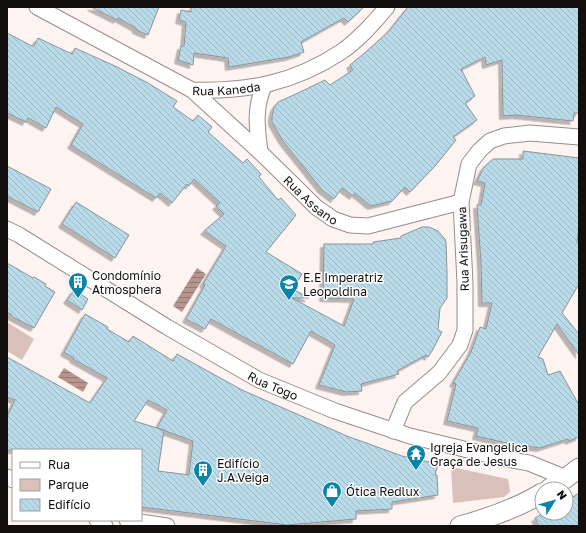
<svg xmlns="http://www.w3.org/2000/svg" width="586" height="533" viewBox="0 0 586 533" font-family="'Golos Text',sans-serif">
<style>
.green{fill:#d9c0ba}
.water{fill:url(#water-rules)}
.building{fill:url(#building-back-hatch);stroke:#8b9397;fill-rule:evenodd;filter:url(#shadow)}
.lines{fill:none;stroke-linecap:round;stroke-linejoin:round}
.minor-casing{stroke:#968d8b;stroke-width:17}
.major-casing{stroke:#968d8b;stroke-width:21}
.minor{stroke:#fff;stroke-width:15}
.major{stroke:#fff;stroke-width:19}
.labels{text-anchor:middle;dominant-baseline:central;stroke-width:3;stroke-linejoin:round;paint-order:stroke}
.street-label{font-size:12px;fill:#120f0e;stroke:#fff}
.poi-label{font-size:12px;fill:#120f0e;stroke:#fff;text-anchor:start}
</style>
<defs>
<pattern id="water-rules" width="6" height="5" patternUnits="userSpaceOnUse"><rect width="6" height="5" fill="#b5958d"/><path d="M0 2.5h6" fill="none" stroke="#927872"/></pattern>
<pattern id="building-back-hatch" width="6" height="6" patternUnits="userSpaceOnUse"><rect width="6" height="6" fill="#b8dae9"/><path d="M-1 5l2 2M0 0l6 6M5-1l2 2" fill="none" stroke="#9dbac7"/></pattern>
<filter id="shadow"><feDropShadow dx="-3.5" dy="3.5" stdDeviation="0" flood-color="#0004"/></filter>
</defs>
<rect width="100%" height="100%" fill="#fdf3f0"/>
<g class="green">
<path d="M7,322L34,339L22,360L7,351Z"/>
<path d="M451,467L508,479L510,492L504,497L453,503Z"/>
</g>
<g class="water">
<path d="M197,268L206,274L182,312L173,306Z"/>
<path d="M64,368L88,383L83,392L58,377Z"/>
</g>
<g class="building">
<path d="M91,7H159L148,35L136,30V28L118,18L117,20Z"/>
<path d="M191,7H364L348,22L344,18L301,42L304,52L289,57L229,67L228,58L194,53L193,65L178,60L181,46H184L186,22L179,20L181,10L191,12Z"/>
<path d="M408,7H579V113H574L573,121L516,115L503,116L502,60L486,65L485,57L461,69L475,96L465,103L477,120L453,137L456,140L435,166L410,192L405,187L392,201L371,206L355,193L353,196L342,188L334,199L322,190L283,141L272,122V116L274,108L278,102L298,93L325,80L330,85L353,70L350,65L367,51L389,31Z"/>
<path d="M7,33L32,46H34L38,38L72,54L75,48L115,66L148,83L177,101L173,107L193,121L198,115L212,127L208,132L243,163L247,159L261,174L259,177L278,200L281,198L296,215L266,252L302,274L293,289L309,298H292L344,326L354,299L323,298L324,244H373V242L401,238V236L422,227H429L438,231L445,239L446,243L447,272V298L440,308L438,330L442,332L432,351L428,357L426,355L397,371L399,374L361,384L362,391L346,392L319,385L335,345L311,331L293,364L211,319L205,329L186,319L205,285L203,284L226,246L204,231L224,214L216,206L220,203L194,179L189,186L187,184L172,203L160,193L156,198L71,145L83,124L56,107L46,128L30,119L28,118L26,122L7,113Z"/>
<path d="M523,151L579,158V227L577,243H579V284L562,313L579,334V355L557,324L538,357L543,359L548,375L560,371L579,405V437L569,441L568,439L540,448L511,444L476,436L478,428L447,421L456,384L453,383L471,352L480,327L486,329L492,303H482L481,263L477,205H481L485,183L477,181L484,167L493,159H523Z"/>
<path d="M7,166L51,189L38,212L7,196Z"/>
<path d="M76,202L129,235L115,258L62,224Z"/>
<path d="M7,263L33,278L34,277L46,284L45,286L55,292L34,328L11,316L12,315L7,312Z"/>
<path d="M74,290L88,299L82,310L67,300Z"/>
<path d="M85,314L108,327L107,329L129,342L133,336L173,361L177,354L242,390L347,436L402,456L438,464L435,475H437L438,495L392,502V509L356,511V519L287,525L141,507V450H7V417L15,400L7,397V357L90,403L107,378L73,359L74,358L64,352ZM148,400L167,410L157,428L193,441L189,475L158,471L164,430L134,421Z"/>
<path d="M579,493V526H539L535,518L544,513H566V501Z"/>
</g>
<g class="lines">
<g class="minor-casing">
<g id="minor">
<path id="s1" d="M37,7L192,90C248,92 294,83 341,52C356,42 375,22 387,7"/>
<path id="s2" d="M192,90L260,152L316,207L333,219L350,225L368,226L461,202"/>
<path d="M260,152C257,128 254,109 264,86"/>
<path id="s3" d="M7,229L19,235L167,327L259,380L335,411L410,436L501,458L529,463L566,478"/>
<path d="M393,431L405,402L439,373L460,345L465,330V283L461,202L469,164L480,150L490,141L504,136L530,133L579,137"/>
<path d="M7,477L13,480"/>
<path d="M97,520L105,526"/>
<path d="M127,520L167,526"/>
</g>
</g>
<g class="major-casing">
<g id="major">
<path d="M549,489L566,478L579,468"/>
<path d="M460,526C489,518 516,509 542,493"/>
</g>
</g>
<use href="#minor" class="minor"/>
<use href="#major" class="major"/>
</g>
<defs>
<g id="building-pin" transform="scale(1)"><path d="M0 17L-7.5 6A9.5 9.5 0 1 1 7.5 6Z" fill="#0c84a9" stroke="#fff"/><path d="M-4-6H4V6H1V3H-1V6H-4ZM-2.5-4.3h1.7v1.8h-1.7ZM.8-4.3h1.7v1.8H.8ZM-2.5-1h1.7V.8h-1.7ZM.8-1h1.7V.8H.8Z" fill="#fff"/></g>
<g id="school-pin" transform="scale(1)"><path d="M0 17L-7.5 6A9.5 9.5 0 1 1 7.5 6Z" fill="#0c84a9" stroke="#fff"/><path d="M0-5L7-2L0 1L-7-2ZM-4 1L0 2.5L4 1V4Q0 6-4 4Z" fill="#fff"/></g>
<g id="temple-pin" transform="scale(1)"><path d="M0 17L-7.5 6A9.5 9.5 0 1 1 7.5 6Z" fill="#0c84a9" stroke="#fff"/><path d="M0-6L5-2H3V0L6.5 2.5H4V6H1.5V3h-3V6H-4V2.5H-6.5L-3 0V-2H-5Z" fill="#fff"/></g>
<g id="shop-pin" transform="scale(1)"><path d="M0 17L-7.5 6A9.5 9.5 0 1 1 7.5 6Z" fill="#0c84a9" stroke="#fff"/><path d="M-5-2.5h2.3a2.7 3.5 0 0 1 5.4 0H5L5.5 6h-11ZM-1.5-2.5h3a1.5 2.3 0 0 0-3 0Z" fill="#fff"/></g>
</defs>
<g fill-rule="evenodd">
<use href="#building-pin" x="78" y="282"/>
<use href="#school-pin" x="289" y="284"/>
<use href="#temple-pin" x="416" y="454"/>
<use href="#building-pin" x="203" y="470"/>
<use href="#shop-pin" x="332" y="491"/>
</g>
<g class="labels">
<g class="street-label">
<text stroke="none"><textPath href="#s1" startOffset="210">Rua Kaneda</textPath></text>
<text stroke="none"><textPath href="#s2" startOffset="162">Rua Assano</textPath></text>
<text transform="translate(463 249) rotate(-92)">Rua Arisugawa</text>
<text stroke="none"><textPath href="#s3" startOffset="309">Rua Togo</textPath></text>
</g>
<g class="poi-label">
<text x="92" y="275">Condomínio<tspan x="92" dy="14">Atmosphera</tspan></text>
<text x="303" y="277">E.E Imperatriz<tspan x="303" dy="14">Leopoldina</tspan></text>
<text x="430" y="447">Igreja Evangelica<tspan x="430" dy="14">Graça de Jesus</tspan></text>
<text x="217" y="463">Edifício<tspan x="217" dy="14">J.A.Veiga</tspan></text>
<text x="346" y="491">Ótica Redlux</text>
</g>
</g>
<rect width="586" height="533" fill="none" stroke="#120f0e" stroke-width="16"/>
<rect x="12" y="449" width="130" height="72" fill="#ffffff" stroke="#a09f9f"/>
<rect x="20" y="462" width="20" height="6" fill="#ffffff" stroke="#a09f9f"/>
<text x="48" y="469" font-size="12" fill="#120f0e">Rua</text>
<rect x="20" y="479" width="20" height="12" fill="#d9c0ba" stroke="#a09f9f"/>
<text x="48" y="489" font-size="12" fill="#120f0e">Parque</text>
<rect x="20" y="499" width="20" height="12" fill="url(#building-back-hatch)" stroke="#a09f9f"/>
<text x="48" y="509" font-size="12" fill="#120f0e">Edifício</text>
<g transform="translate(554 501) rotate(53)"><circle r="19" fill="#ffffff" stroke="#a09f9f"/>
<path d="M0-3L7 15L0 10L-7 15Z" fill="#0c84a9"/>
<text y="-6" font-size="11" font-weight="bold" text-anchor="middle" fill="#120f0e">N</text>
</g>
</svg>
